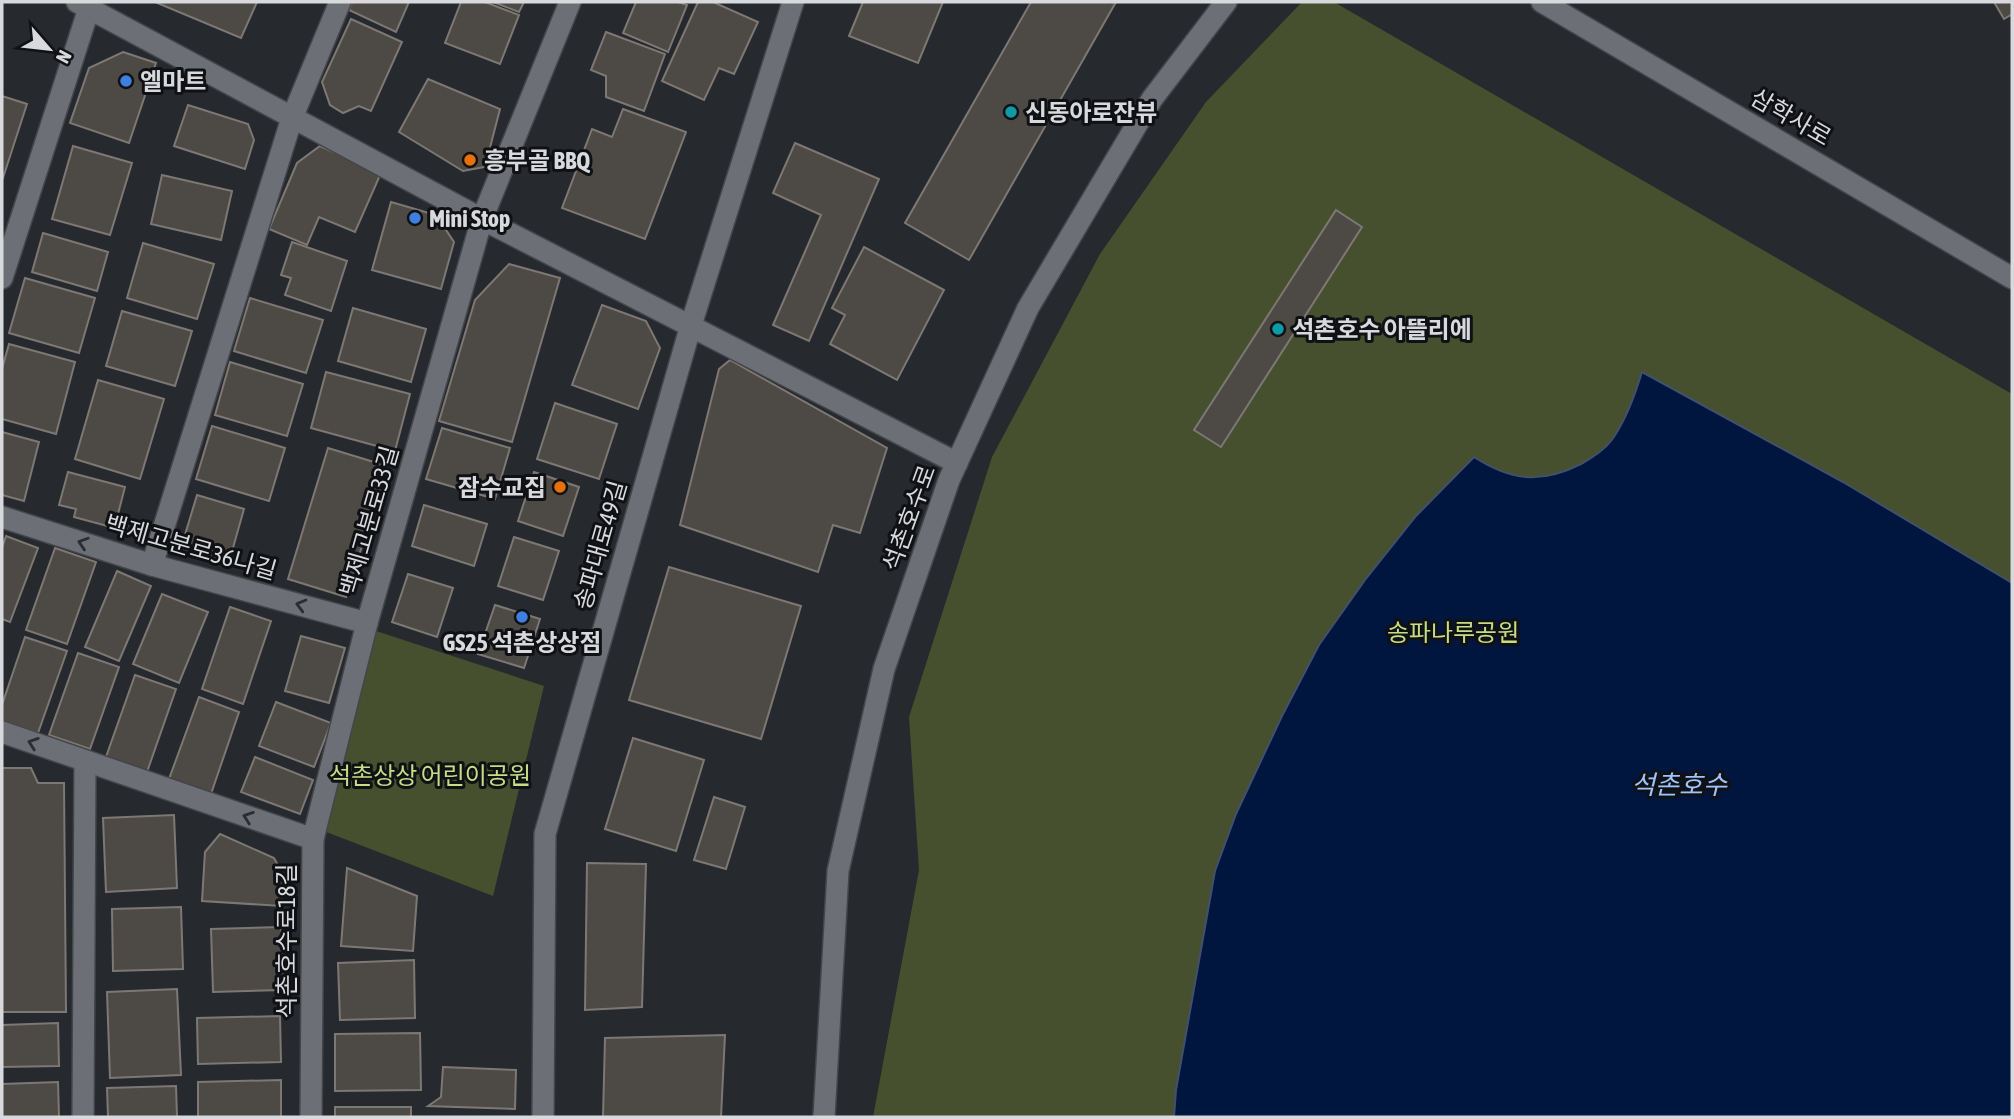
<svg xmlns="http://www.w3.org/2000/svg" width="2014" height="1119" viewBox="0 0 2014 1119" font-family="'Asap Condensed','Noto Sans KR',sans-serif">
<style>
.green{fill:#47502e}
.water{fill:#00163e;stroke:#41506d;stroke-width:2}
.building{fill:#4d4945;stroke:#7d7874;stroke-width:2}
.lines{fill:none;stroke-linecap:round;stroke-linejoin:round}
.minor-casing{stroke:#434549;stroke-width:24}
.minor{stroke:#6c6f75;stroke-width:21}
.oneway{stroke:#2c2d31}
.shop-dot{fill:#3f7fe0;stroke:#101114;stroke-width:2.5}
.culture-dot{fill:#0f9aa8;stroke:#101114;stroke-width:2.5}
.food-dot{fill:#e8710a;stroke:#101114;stroke-width:2.5}
.labels{text-anchor:middle;dominant-baseline:central;stroke-width:6;stroke-linejoin:round;paint-order:stroke}
.poi-label{font-size:24px;font-weight:bold;fill:#d8d9dc;stroke:#101114;text-anchor:start}
.street-label{font-size:24px;fill:#d8d9dc;stroke:#101114}
.park-label{font-size:24px;fill:#c6dd86;stroke:#101114}
.water-label{font-size:26px;font-style:italic;fill:#9dc4fd;stroke:#101114}
</style>
<rect width="100%" height="100%" fill="#26292d"/>
<g class="green">
<path d="M1302,2H1334L2012,394V1117H873L919,870L909,717L992,457L1100,254L1206,102Z"/>
<path d="M376,631L544,686L493,896L321,830Z"/>
</g>
<path class="water" d="M1642,372L1843,482L2012,583V1117H1174L1176,1090L1215,871L1236,814L1282,716L1319,645L1365,580L1416,516L1474,457C1511,481 1541,484 1581,464C1592,458 1604,450 1611,441C1626,421 1635,395 1642,372Z"/>
<g class="building">
<path d="M155,2H257L241,38Z"/>
<path d="M352,2H409L396,32L349,10Z"/>
<path d="M461,2H485L519,15L500,64L445,43Z"/>
<path d="M493,2H524L519,12Z"/>
<path d="M636,2H678L687,5L668,52L623,33Z"/>
<path d="M698,2H713L758,22L734,74L719,68L704,100L662,81Z"/>
<path d="M863,2H943L918,63L849,36Z"/>
<path d="M1031,2H1116L969,260L905,223Z"/>
<path d="M1994,2H2012V17L2011,15L2004,19Z"/>
<path d="M351,19L402,42L371,111L359,106L343,113L330,105L322,82Z"/>
<path d="M606,32L665,54L644,111L606,97V76L591,70Z"/>
<path d="M123,52L156,63L129,143L70,123L89,68Z"/>
<path d="M428,79L500,109L485,167L463,171L399,132Z"/>
<path d="M2,96L27,104L2,181Z"/>
<path d="M188,105L248,124L254,140L245,169L174,146Z"/>
<path d="M623,109L686,132L645,239L562,208L592,129L612,137Z"/>
<path d="M795,143L879,179L809,341L773,325L821,215L773,193Z"/>
<path d="M73,146L132,163L110,235L52,219Z"/>
<path d="M320,146L381,173L355,232L319,217L307,245L269,229L297,163Z"/>
<path d="M162,175L232,191L221,240L151,224Z"/>
<path d="M391,202L436,215L454,242L441,289L372,270Z"/>
<path d="M1336,210L1362,227L1221,447L1194,430Z"/>
<path d="M43,233L108,252L97,291L32,272Z"/>
<path d="M292,242L347,261L331,311L285,295L291,278L281,275Z"/>
<path d="M143,243L214,264L197,319L127,298Z"/>
<path d="M864,247L944,290L897,380L830,344L845,315L832,308Z"/>
<path d="M509,264L560,278L512,442L439,421L475,300Z"/>
<path d="M25,278L95,298L79,353L9,333Z"/>
<path d="M250,298L323,320L306,373L234,351Z"/>
<path d="M602,305L646,321L660,348L638,409L572,385Z"/>
<path d="M353,308L426,329L411,382L338,361Z"/>
<path d="M122,311L192,331L175,386L106,366Z"/>
<path d="M9,344L75,362L56,434L2,419V369Z"/>
<path d="M730,360L887,448L860,533L833,525L818,572L680,525L719,369Z"/>
<path d="M230,362L303,384L287,436L215,415Z"/>
<path d="M326,372L410,394L395,451L311,428Z"/>
<path d="M98,380L164,399L140,479L75,459Z"/>
<path d="M555,403L617,424L599,479L537,459Z"/>
<path d="M212,426L285,448L269,501L196,479Z"/>
<path d="M442,428L510,448L495,499L426,479Z"/>
<path d="M2,432L39,442L24,501L2,495Z"/>
<path d="M328,448L387,466L346,597L288,579Z"/>
<path d="M68,472L125,487L118,514L130,518L126,531L74,517L76,509L59,505Z"/>
<path d="M534,472L579,487L563,536L518,521Z"/>
<path d="M197,495L244,509L229,562L181,548Z"/>
<path d="M424,505L487,524L474,566L412,546Z"/>
<path d="M6,536L38,548L10,622L2,619V548Z"/>
<path d="M514,537L559,551L543,600L498,586Z"/>
<path d="M55,548L96,562L67,644L26,630Z"/>
<path d="M669,567L801,606L761,739L629,700Z"/>
<path d="M117,571L151,586L119,661L85,647Z"/>
<path d="M408,574L453,588L437,637L392,622Z"/>
<path d="M162,594L208,612L179,683L133,664Z"/>
<path d="M495,605L540,619L524,668L478,654Z"/>
<path d="M230,607L271,621L243,704L202,689Z"/>
<path d="M301,636L345,648L329,703L285,691Z"/>
<path d="M25,637L67,651L38,733L2,721V705Z"/>
<path d="M78,653L119,667L90,749L49,735Z"/>
<path d="M135,675L176,689L147,772L106,757Z"/>
<path d="M199,697L239,712L211,794L169,779Z"/>
<path d="M276,702L331,723L314,767L259,746Z"/>
<path d="M633,738L704,760L676,851L605,829Z"/>
<path d="M255,757L313,780L300,814L241,792Z"/>
<path d="M2,768H31L38,783H64L66,1012H2Z"/>
<path d="M714,797L745,807L726,869L694,860Z"/>
<path d="M174,815L177,888L106,892L103,818Z"/>
<path d="M220,834L274,858L283,874L282,906L202,901L205,852Z"/>
<path d="M587,863L646,864L642,1007L585,1010Z"/>
<path d="M347,868L417,896L413,951L341,946Z"/>
<path d="M181,907L183,969L113,971L112,909Z"/>
<path d="M281,927L283,990L213,992L211,929Z"/>
<path d="M414,960L415,1018L340,1020L338,963Z"/>
<path d="M177,989L181,1075L110,1078L107,992Z"/>
<path d="M280,1016L281,1062L198,1064L197,1018Z"/>
<path d="M58,1023L59,1066L2,1067V1025Z"/>
<path d="M420,1033L421,1090L335,1091V1034Z"/>
<path d="M725,1035L721,1117H603L605,1038Z"/>
<path d="M443,1067L516,1070L515,1109L428,1106L441,1097Z"/>
<path d="M281,1080V1117H198V1082Z"/>
<path d="M58,1082L59,1117H2V1084Z"/>
<path d="M176,1086L177,1117H108L107,1088Z"/>
<rect x="335" y="1107" width="76" height="10"/>
</g>
<g class="lines">
<g class="minor-casing">
<g id="minor">
<path d="M77,2L482,219L957,463"/>
<path d="M1542,2L2012,278"/>
<path d="M2,278L91,2"/>
<path d="M2,517L152,565L367,623"/>
<path d="M152,565L292,118L340,2"/>
<path d="M2,732L313,839"/>
<path d="M83,1117L85,761"/>
<path d="M311,1117L313,839L367,623L482,219L570,2"/>
<path d="M543,1117L545,834L691,325L793,2"/>
<path d="M824,1117L838,871L884,669L949,480L1028,308L1152,99L1226,2"/>
</g>
</g>
<use href="#minor" class="minor"/>
</g>
<defs><path id="oneway-chevron" d="M-2-3.5L2.5 0L-2 3.5" fill="none" stroke-width="1.6" stroke-linecap="round" stroke-linejoin="round" transform="scale(1.75)"/></defs>
<g class="oneway">
<use href="#oneway-chevron" transform="translate(83 543) rotate(-162)"/>
<use href="#oneway-chevron" transform="translate(301 605) rotate(-165)"/>
<use href="#oneway-chevron" transform="translate(33 743) rotate(-161)"/>
<use href="#oneway-chevron" transform="translate(248 817) rotate(-161)"/>
</g>
<g class="shop-dot">
<circle cx="126" cy="81" r="7"/>
<circle cx="415" cy="218" r="7"/>
<circle cx="522" cy="617" r="7"/>
</g>
<g class="culture-dot">
<circle cx="1011" cy="112" r="7"/>
<circle cx="1278" cy="329" r="7"/>
</g>
<g class="food-dot">
<circle cx="470" cy="160" r="7"/>
<circle cx="560" cy="487" r="7"/>
</g>
<g class="labels">
<g class="poi-label">
<text x="140" y="81">엘마트</text>
<text x="1025" y="112">신동아로잔뷰</text>
<text x="484" y="160">흥부골 BBQ</text>
<text x="429" y="218">Mini Stop</text>
<text x="1292" y="329">석촌호수 아뜰리에</text>
<text x="546" y="487" text-anchor="end">잠수교집</text>
<text x="522" y="642" text-anchor="middle">GS25 석촌상상점</text>
</g>
<g class="street-label">
<text transform="translate(1791 117) rotate(30)">삼학사로</text>
<text transform="translate(909 518) rotate(-70)">석촌호수로</text>
<text transform="translate(369 521) rotate(-74)">백제고분로33길</text>
<text transform="translate(600 545) rotate(-74)">송파대로49길</text>
<text transform="translate(191 547) rotate(16)">백제고분로36나길</text>
<text transform="translate(286 941) rotate(-90)">석촌호수로18길</text>
</g>
<g class="park-label">
<text x="1453" y="632">송파나루공원</text>
<text x="430" y="775">석촌상상 어린이공원</text>
</g>
<g class="water-label">
<text x="1679" y="785">석촌호수</text>
</g>
</g>
<rect width="2014" height="1119" fill="none" stroke="#d8d9dc" stroke-width="7"/>
<g transform="translate(49 49) rotate(118)" stroke="#101114" stroke-width="5" paint-order="stroke">
<path d="M0-5L12 26L0 18L-12 26Z" fill="#d8d9dc"/>
<text y="-10" font-size="19" font-weight="bold" text-anchor="middle" fill="#d8d9dc">N</text>
</g>
</svg>
